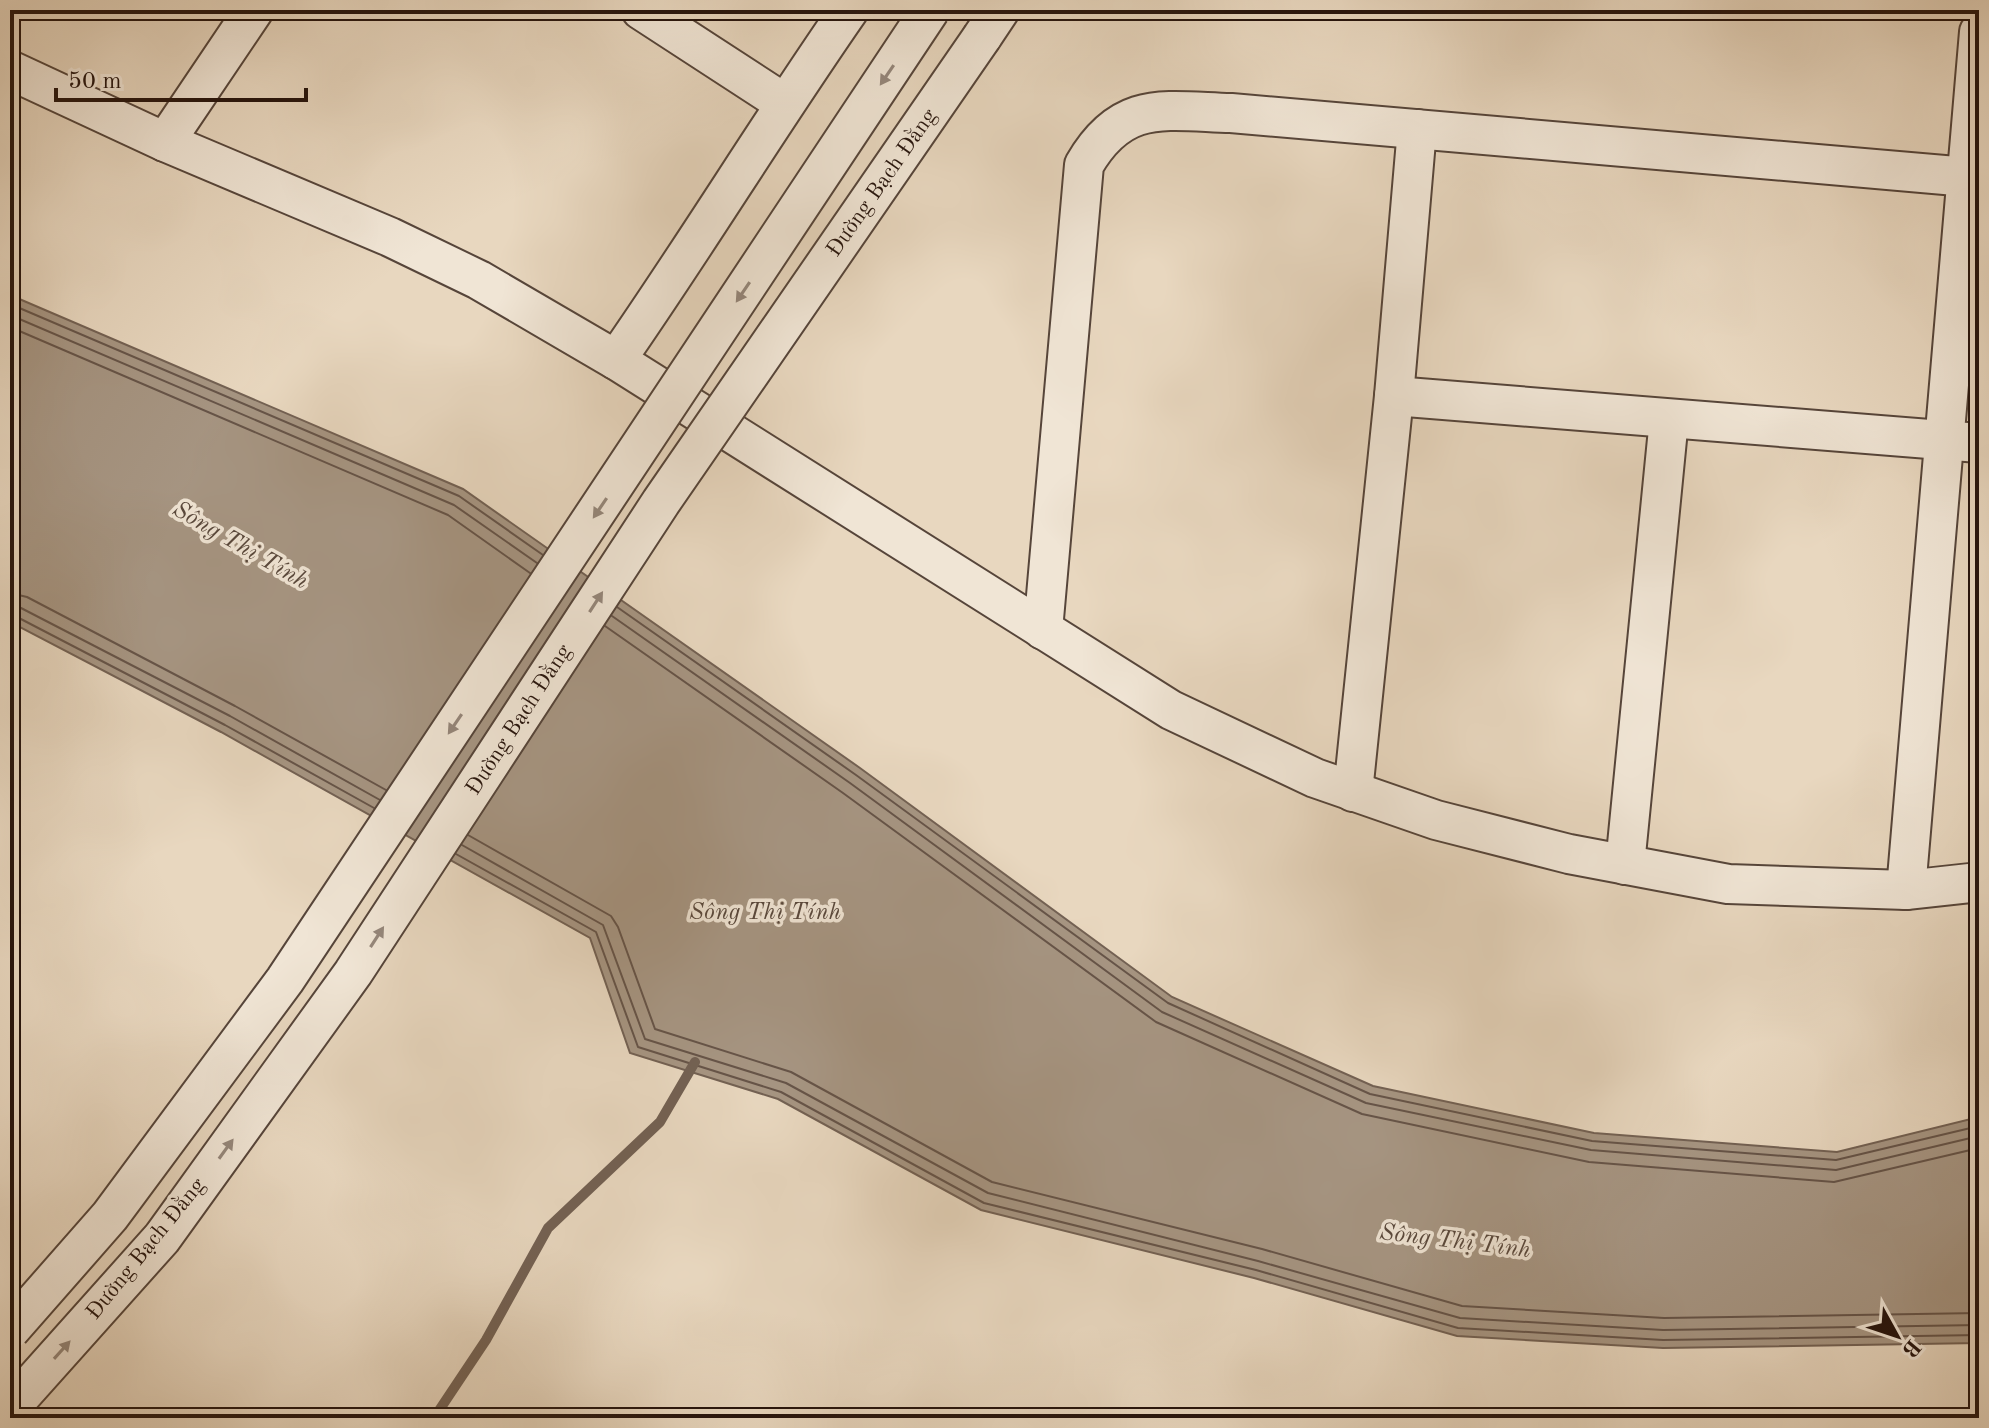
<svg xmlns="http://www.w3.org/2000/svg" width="1989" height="1428" viewBox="0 0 1989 1428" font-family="'Old Standard TT',serif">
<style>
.water{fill:#a69582;stroke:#736153;stroke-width:2}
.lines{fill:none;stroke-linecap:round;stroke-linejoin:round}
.shore{stroke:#665448;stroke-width:2}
.stream{stroke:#736153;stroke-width:10}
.street-casing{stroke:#56453a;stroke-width:42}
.street{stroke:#f0e5d5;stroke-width:38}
.street-bridge-casing{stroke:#56453a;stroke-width:42;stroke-linecap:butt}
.street-bridge{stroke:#f0e5d5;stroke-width:38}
.oneway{fill:#95877b}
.labels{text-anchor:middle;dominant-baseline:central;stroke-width:7;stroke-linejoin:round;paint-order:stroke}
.street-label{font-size:22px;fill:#26140d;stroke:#f0e5d5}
.water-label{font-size:24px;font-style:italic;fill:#59483c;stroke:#f0e5d5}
</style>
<rect width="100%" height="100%" fill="#e8d7bf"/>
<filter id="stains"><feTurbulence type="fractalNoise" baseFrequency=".0025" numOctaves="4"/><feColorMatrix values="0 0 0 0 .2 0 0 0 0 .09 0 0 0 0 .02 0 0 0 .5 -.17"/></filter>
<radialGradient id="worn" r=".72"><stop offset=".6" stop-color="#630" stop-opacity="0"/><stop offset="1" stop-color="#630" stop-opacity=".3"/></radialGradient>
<path class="water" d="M10,295L463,489L860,768L1172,997L1373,1086L1594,1133L1837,1152L1979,1117V1343L1663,1348L1457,1336L1254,1278L981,1210L778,1099L630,1053L590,938L221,732L10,622Z"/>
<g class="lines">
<g class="shore">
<path d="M10,304L459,496L543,555"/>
<path d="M10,315L454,505L537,563"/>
<path d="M10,327L448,515L530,573"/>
<path d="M10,593L27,597L235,706L386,790"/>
<path d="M10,606L21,608L230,716L380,800"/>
<path d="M617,607L856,775L1168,1003L1370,1094L1592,1141L1836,1160L1979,1126"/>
<path d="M10,616L17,617L225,725L374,808"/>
<path d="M612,616L850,783L1162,1012L1366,1103L1591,1150L1836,1170L1979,1136"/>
<path d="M605,626L843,793L1156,1022L1362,1114L1589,1162L1834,1182L1979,1148"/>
<path d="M468,835L611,916L618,927L655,1029L791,1072L992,1182L1262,1249L1462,1306L1664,1318L1979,1313"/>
<path d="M462,845L603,925L645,1039L786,1083L988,1193L1258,1261L1460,1318L1663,1330L1979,1325"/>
<path d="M456,854L596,932L638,1047L781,1092L984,1203L1256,1270L1458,1328L1663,1340L1979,1335"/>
</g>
<path class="stream" d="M434,1418L486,1340L548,1228L660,1122L695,1062"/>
<g class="street-casing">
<g id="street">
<path d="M641,10L784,103"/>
<path d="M849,10C769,125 696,245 616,360L1171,710L1315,778L1436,820L1569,854L1728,884L1906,890L1979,882"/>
<path d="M982,37L1000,10"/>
<path d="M10,70L165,142L390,237L479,280L616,360"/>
<path d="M165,142L254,10"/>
<path d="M1394,396L1979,443"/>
<path d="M1043,630L1084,165C1122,99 1164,111 1231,113L1979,178"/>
<path d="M1353,792L1394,396L1417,129"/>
<path d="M1625,865L1669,419"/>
<path d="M1906,890L1979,32"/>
</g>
</g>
<use href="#street" class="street"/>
<g class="street-bridge-casing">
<g id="street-bridge">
<path d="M10,1330L110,1216L285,980L930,10"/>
<path d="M10,1408L162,1238L353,973L661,502L982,37"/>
</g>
</g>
<use href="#street-bridge" class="street-bridge"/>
</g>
<defs><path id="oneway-solid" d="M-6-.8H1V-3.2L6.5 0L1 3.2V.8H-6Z" transform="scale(2)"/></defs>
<g class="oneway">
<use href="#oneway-solid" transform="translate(887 75) rotate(124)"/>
<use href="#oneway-solid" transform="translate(743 292) rotate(124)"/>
<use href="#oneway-solid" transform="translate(600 508) rotate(124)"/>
<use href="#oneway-solid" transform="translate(596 602) rotate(-57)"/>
<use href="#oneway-solid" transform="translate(455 724) rotate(124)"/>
<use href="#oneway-solid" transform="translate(377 937) rotate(-57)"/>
<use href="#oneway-solid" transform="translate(226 1149) rotate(-54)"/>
<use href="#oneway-solid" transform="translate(62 1350) rotate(-48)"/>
</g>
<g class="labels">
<g class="street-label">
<text transform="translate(882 183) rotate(-55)">Đường Bạch Đằng</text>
<text transform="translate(519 720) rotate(-57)">Đường Bạch Đằng</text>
<text transform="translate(146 1249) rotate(-51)">Đường Bạch Đằng</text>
</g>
<g class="water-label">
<text transform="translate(240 546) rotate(30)">Sông Thị Tính</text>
<text x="765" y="913">Sông Thị Tính</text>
<text transform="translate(1455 1242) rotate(7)">Sông Thị Tính</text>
</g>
</g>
<rect width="1989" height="1428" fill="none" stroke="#e8d7bf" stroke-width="40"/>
<rect x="12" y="12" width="1965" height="1404" fill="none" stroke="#26140d" stroke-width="4"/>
<rect x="20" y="20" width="1949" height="1388" fill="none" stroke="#26140d" stroke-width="2"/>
<g transform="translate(1897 1336) rotate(130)" stroke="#f0e5d5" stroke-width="6" paint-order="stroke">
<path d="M0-6L14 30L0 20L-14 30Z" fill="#26140d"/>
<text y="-12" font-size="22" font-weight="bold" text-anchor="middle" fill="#26140d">B</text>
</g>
<path d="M56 88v12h250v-12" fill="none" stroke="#26140d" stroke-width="4"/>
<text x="68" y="88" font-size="24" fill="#26140d" stroke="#f0e5d5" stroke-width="6" paint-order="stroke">50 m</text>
<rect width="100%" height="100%" filter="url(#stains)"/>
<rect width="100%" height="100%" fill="url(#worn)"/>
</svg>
